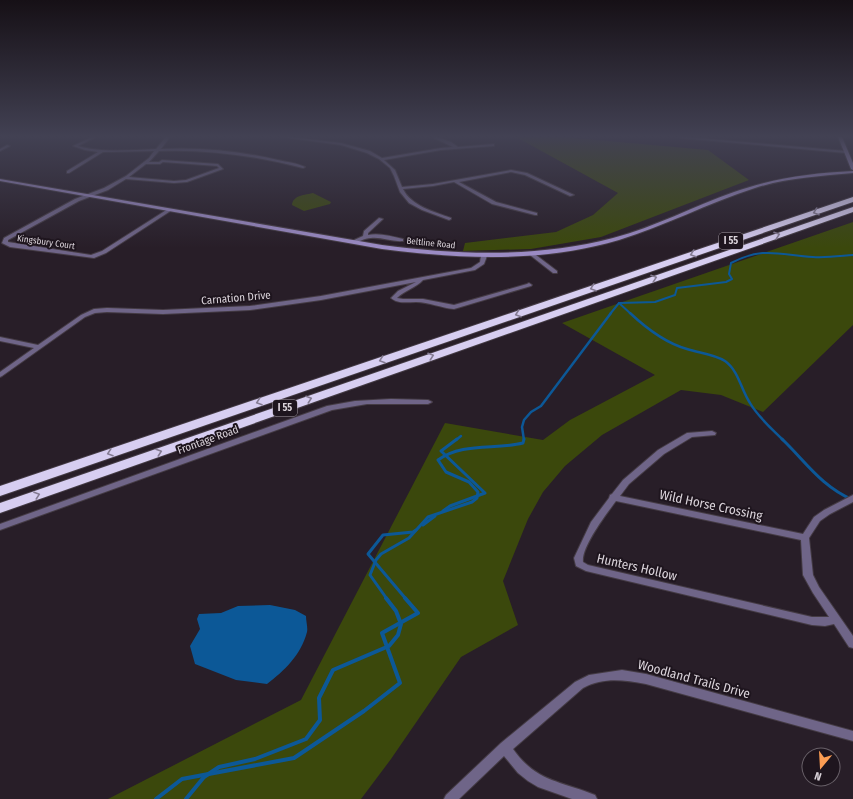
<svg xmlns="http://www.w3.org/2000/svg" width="853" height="799" viewBox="0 0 853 799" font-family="'Fira Sans Condensed',sans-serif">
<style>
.green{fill:#3b480c}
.water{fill:#0c5897}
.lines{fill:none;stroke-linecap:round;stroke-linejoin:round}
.stream-far3{stroke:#0c5897;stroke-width:2}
.stream-far2{stroke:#0c5897;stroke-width:2.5}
.stream-far1{stroke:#0c5897;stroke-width:3}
.stream{stroke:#0c5897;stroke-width:4}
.street-casing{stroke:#443b44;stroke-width:2}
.secondary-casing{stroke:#443b44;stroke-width:2}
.highway-casing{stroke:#443b44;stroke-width:2}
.street{fill:#6f6588;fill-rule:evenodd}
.secondary{fill:#9b8bc4;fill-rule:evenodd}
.highway{fill:#d7cef1;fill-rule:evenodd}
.oneway{stroke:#847b92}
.labels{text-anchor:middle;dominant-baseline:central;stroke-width:4;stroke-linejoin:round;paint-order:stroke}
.far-street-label{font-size:9px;fill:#dad3da;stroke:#1e151e}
.shield{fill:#1e151e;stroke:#a29aa2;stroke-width:1}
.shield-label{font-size:10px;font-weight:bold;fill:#dad3da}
.street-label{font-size:11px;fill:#dad3da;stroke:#1e151e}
.near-street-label{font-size:13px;fill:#dad3da;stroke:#1e151e}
</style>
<rect width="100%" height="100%" fill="#281e28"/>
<g class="green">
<path d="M516,137H564L708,150L749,180L601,237L531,249L463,251L465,243L556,232L593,215L618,193Z"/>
<path d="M313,193L331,202L330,204L304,211L292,205C293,195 305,195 313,193Z"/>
<path d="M853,222V325L763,412L721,395L681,390L602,435L565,466L543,492L528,519L503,581L518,625L461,657L391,759L361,799H108L301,700L445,423L543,440L570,420L655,375L562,323Z"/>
</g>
<path class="water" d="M270,605L295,610L306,616C306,621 308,628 307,632C301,655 284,671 267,684L236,680L195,664L190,646L200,629L197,619L199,614L221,613L238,606Z"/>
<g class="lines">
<g class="stream-far3">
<path d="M619,303L631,314"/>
<path d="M620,303L655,302L675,295L677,288L726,282L732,279L729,274L731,263C764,246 779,255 813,257C826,258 840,256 853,255"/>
<path d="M610,314L619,303"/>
</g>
<g class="stream-far2">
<path d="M630,313C646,328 665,343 687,349C699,353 714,354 725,361C739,371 741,390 750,403C758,417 771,428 783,440"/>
<path d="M456,440L461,436"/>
<path d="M524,440L522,427L524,420L531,412L541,406L611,313"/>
</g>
<g class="stream-far1">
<path d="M782,439C806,462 821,486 853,500"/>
<path d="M443,511L450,506L485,493L441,451L457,439"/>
<path d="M423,525L435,516"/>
<path d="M387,599L370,575L376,560L381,554L409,538L428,517L472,502L477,498L478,492L469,482L446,472L438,460C462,442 495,450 523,443L524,439"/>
<path d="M406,599L368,554L383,535L413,532L416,530"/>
</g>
<g class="stream">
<path d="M156,799L182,779L294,758L364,711L400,683L382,633L418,613L405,598"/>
<path d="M186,799L204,777L219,767L255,759L306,739L320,720L319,698L333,670L389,646L398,635L401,624L396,611L386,598"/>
</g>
<g class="street-casing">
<g id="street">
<path d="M92,137H96L78,146C102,153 131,150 156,149L166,137H170L161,149C200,147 240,151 278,160C287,162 297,163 305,167L303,168C256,156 208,149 159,151L149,162H159L162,160L218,164L223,169L187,182L174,183L126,179L108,190L79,201L8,240V242L91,255L102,251L168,209L172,210L106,253L94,258L10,247L2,243L4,238L75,199L104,188L126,176L149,158L154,151L103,152L69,173H67V171L98,152L85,150L73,146ZM163,162L217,166L219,168L186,180L174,181L129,177L146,164H160Z"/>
<path d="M282,137H291L341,143L370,151L382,158L441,148L453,147L434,138L433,137H437L451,142L458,147L493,144H494V146L441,150L384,160L395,170L402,187L433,184L511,170L527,173L574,195L570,196L525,175L511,172L459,182L496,202L537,213V215H535L492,204L454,182L433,186L403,189C411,206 435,212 451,218V219L449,220L422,210L409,203L400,192L394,176L390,168L379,159L367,153L341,145Z"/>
<path d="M678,137H688L846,151L848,152L846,153L680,138Z"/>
<path d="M7,145L10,146L0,151V149Z"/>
<path d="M379,218L383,219L368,233V235C379,233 391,236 403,239V241C392,242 382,237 371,238C364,238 358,243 352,243V241L363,236L364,231Z"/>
<path d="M532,252L557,271V273H553L530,255V253Z"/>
<path d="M484,254L487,256L484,264L475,270L423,280C416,288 405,290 397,298L403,299H423L454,305L527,284L529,283L532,285L531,286L454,309C441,308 429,302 416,302C407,302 398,304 391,298L398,291L416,282L321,300L250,310L163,314L107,312L95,313L85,317L2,376L0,377V372L34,348L0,341V337L38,345L81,315L94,309L107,308L163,310L250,306L321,296L471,268L480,262L481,256Z"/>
<path d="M391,399L428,400L432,402L428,404H367L332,410L0,530V524L327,406L355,401Z"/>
<path d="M712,431L716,433L715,435L692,437L664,454L629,484L620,496L803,534L814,517L824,510L853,495V502L830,514L820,521L809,538L813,575L819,587L853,636V648L849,647L834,624L825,626L812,625L586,571L576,566L574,558L591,522L609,498L610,495L612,494L623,480L658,450L687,433ZM616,501L801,540L803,575L813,593L829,617H812L588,565L583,562C581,547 607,513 616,501Z"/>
<path d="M622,670L646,674L853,731V741L646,684C623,680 604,677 583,688L513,749C536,782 561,781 595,795L597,799H572L538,787L528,781L518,773L504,756L459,799H444L446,795L501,743L575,682L589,675Z"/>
</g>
</g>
<g class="secondary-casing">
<g id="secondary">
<path d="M838,137H842L853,163V170L851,169Z"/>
<path d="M853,171V173C820,176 786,178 755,188C708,203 665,226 619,240C542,263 461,259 382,249L0,181V179L382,245C459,255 537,258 613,238C655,227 694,206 734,192C773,178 812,173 853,171Z"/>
</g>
</g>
<g class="highway-casing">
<g id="highway">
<path d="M853,197V202L0,496V486Z"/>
<path d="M853,207V212L0,513V503Z"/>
</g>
</g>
<use href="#street" class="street"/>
<use href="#secondary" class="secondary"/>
<use href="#highway" class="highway"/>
</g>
<defs><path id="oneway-chevron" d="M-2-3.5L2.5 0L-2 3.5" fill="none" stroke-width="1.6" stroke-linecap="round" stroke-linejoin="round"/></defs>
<g class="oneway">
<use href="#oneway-chevron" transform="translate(816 212) rotate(161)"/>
<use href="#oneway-chevron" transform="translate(777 235) rotate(-19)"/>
<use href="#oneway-chevron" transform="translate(693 254) rotate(161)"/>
<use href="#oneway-chevron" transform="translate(654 278) rotate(-19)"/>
<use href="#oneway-chevron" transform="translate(593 288) rotate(161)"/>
<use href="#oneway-chevron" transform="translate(518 314) rotate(161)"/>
<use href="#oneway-chevron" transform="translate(431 356) rotate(-19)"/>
<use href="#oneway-chevron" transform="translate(382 360) rotate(161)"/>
<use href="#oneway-chevron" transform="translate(309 399) rotate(-19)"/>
<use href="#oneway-chevron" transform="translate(259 402) rotate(161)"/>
<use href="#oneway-chevron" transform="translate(159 452) rotate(-19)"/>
<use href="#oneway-chevron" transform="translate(110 453) rotate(161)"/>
<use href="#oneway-chevron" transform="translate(37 495) rotate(-19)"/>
</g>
<linearGradient id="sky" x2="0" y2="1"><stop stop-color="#161016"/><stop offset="0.55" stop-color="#424153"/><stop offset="1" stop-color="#424153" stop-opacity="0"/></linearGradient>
<rect width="853" height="248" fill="url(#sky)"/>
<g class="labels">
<g class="far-street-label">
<text transform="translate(46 242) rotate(8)">Kingsbury Court</text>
<text transform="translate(431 243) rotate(6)">Beltline Road</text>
</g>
<g class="shield">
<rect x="719" y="233" width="24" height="16" rx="3"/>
<rect x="273" y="400" width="24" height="16" rx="3"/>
</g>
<g class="shield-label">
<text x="731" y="241">I 55</text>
<text x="285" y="408">I 55</text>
</g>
<g class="street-label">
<text transform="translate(236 298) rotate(-5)">Carnation Drive</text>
<text transform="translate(208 440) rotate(-20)">Frontage Road</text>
</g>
<g class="near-street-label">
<text transform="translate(711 505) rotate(12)">Wild Horse Crossing</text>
<text transform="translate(637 567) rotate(13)">Hunters Hollow</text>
<text transform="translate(694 679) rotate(15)">Woodland Trails Drive</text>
</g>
</g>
<g transform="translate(821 767) rotate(198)"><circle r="19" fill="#1e151e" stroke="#696169"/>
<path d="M0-3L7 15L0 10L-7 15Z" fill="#fc9d53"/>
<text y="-6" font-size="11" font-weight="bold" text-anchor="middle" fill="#dad3da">N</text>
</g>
</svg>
